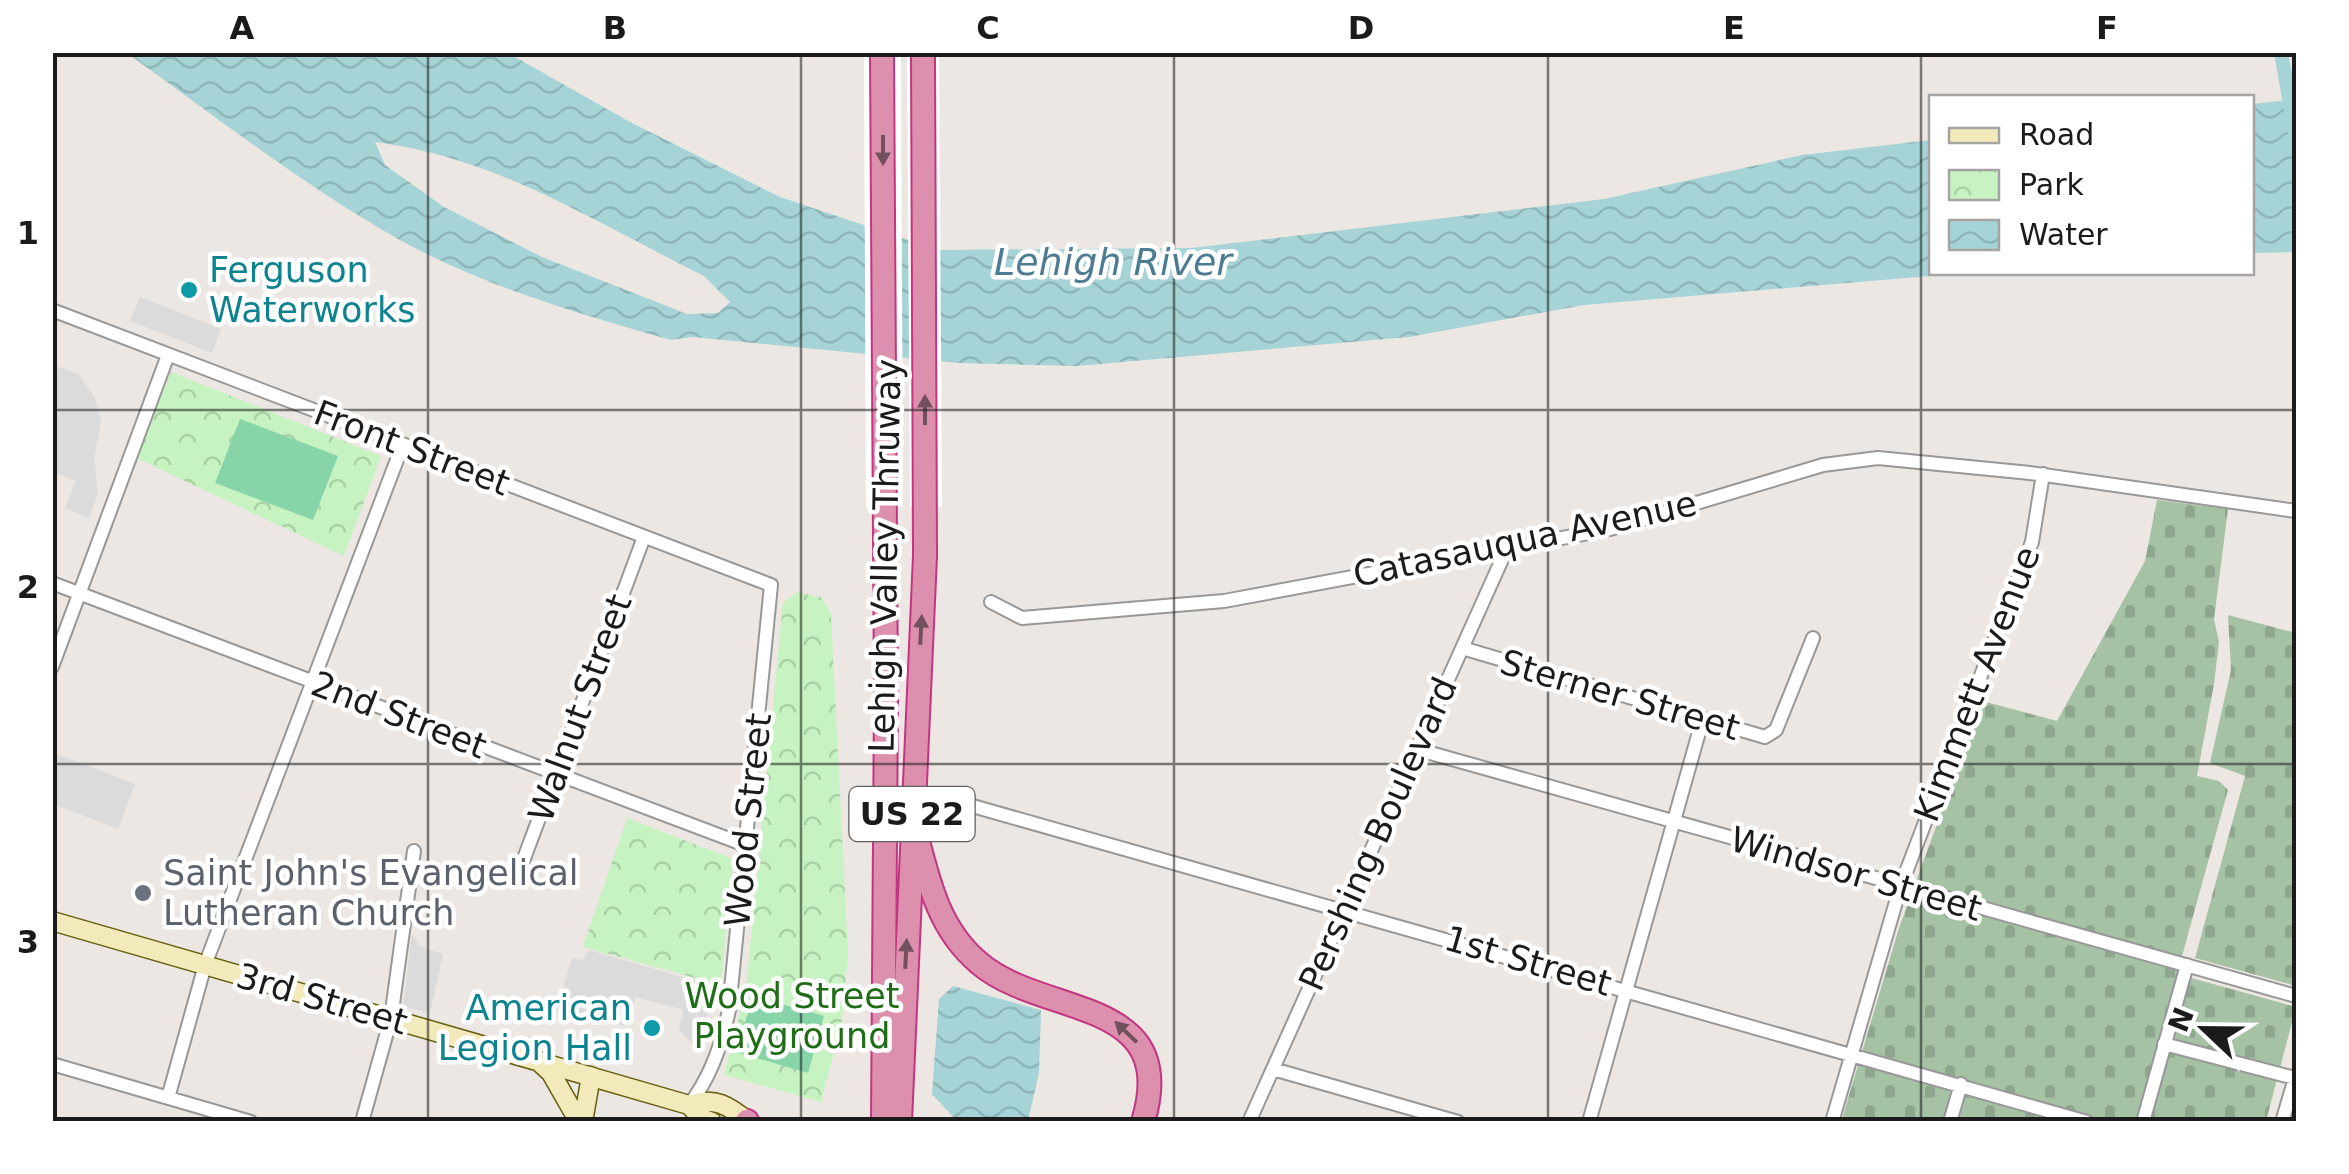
<svg xmlns="http://www.w3.org/2000/svg" width="2349" height="1174" viewBox="0 0 2349 1174" font-family="'DejaVu Sans',sans-serif">
  <style>
    .cemetery { fill: url(#cemetery-stones) }
    .park { fill: url(#park-crowns) }
    .pitch { fill: #87d4a8 }
    .parking { fill: #dbdbdb }
    .water { fill: url(#water-waves); fill-rule: evenodd }
    .pier { fill: #fff }
    .lines { fill: none; stroke-linecap: round; stroke-linejoin: round }
    .canal { stroke: #a6d4d6; stroke-width: 14 }
    .street-casing { stroke: #989898; stroke-width: 16 }
    .secondary-casing { stroke: #665f0f; stroke-width: 21 }
    .highway-casing { stroke: #c43581; stroke-width: 26 }
    .street { stroke: #fff; stroke-width: 12 }
    .secondary { stroke: #f2eaba; stroke-width: 18 }
    .highway { stroke: #dc90ad; stroke-width: 22 }
    .oneway { fill: #72505d }
    .grid { fill: none; stroke: #1b1b1b; stroke-width: 2.5; stroke-opacity: 0.55 }
    .culture-dot { fill: #0f9aa8; stroke: #fff; stroke-width: 4 }
    .worship-dot { fill: #6b7280; stroke: #fff; stroke-width: 4 }
    .labels { text-anchor: middle; dominant-baseline: central; stroke-width: 9; stroke-linejoin: round; paint-order: stroke }
    .shield { fill: #fff; stroke: #5f5f5f; stroke-width: 2.5 }
    .shield-label { font-size: 32px; font-weight: bold; fill: #1b1b1b }
    .culture-label { font-size: 35px; fill: #0d838f; stroke: #fff; text-anchor: start }
    .street-label { font-size: 35px; fill: #1b1b1b; stroke: #fff }
    .worship-label { font-size: 35px; fill: #5b616d; stroke: #fff; text-anchor: start }
    .park-label { font-size: 35px; fill: #1f6d16; stroke: #fff }
    .water-label { font-size: 38px; font-style: italic; fill: #4c7c93; stroke: #fff }
    .neatline { fill: none; stroke: #1b1b1b; stroke-width: 4 }
    .grid-label { font-size: 32px; text-anchor: middle; font-weight: bold; fill: #1b1b1b }
  </style>
  <defs>
    <pattern id="cemetery-stones" width="16" height="16" patternUnits="userSpaceOnUse" patternTransform="scale(2.5)"><rect width="16" height="16" fill="#a6c2a5"/><path d="M2 7V4a2 2 0 0 1 4 0v3zM10 15v-3a2 2 0 0 1 4 0v3z" fill="#8ea68d"/></pattern>
    <pattern id="park-crowns" width="20" height="18" patternUnits="userSpaceOnUse" patternTransform="scale(2.5)"><rect width="20" height="18" fill="#c7f3c2"/><path d="M2 6a3 3 0 1 1 6 0M12 15a3 3 0 1 1 6 0" fill="none" stroke="#aad0a6"/></pattern>
    <pattern id="water-waves" width="16" height="10" patternUnits="userSpaceOnUse" patternTransform="scale(2.5)"><rect width="16" height="10" fill="#a6d4d6"/><path d="M0 5q4-4 8 0t8 0" fill="none" stroke="#8eb5b7"/></pattern>
  </defs>
  <rect width="100%" height="100%" fill="#ece7e2"/>
  <path class="cemetery" d="M2157,500L2228,509L2214,619L2219,642L2214,684L2197,776L2219,781L2228,790L2177,974L2296,1007L2266,1121L1841,1122L1899,928L1982,701L2057,721L2145,561Z
    M2228,615L2296,633V986L2195,958L2245,776L2210,763L2231,670Z"/>
  <path class="park" d="M171,372L381,456L344,556L136,458Z
    M797,592L823,598L831,615L848,953L842,1021L821,1102L724,1075L746,990L783,602Z
    M627,818L733,859L721,985L583,947Z"/>
  <path class="pitch" d="M240,419L338,456L313,520L215,483Z
    M753,996L824,1016L808,1073L736,1052Z"/>
  <path class="parking" d="M140,297L221,329L212,353L130,321Z
    M53,365L78,374L95,398L101,422L94,458L98,494L89,518L65,508L76,481L53,472Z
    M52,752L135,784L118,829L53,804Z
    M412,934L419,946L443,954L430,1013L403,1006Z
    M589,950L706,984L707,1024L699,1051L679,1030L684,1010L636,997L625,1026L556,1012L572,958L583,960Z"/>
  <path class="water" d="M127,53H508L630,122L780,197L938,250L1192,248L1604,199L1802,155L1931,140L1932,272L1966,273L1584,305L1409,337L1076,366L958,363L693,337L671,340C578,314 483,286 398,239C303,185 216,117 127,53ZM375,142C499,158 594,222 704,276L730,302L718,313L687,314L542,257L444,207L385,165Z
    M2296,99V252L2252,253V104Z
    M953,986L1041,1010L1039,1073L1028,1121H957L932,1094L939,999Z"/>
  <path class="pier" d="M864,53H901L903,507L866,508Z
    M907,53H939L942,507H910Z"/>
  <g class="lines">
    <path class="canal" d="M2281,52L2296,139"/>
    <defs>
      <path id="street" d="M52,310L771,585L729,1010C722,1044 711,1077 689,1105
        M52,583L745,845
        M991,602L1022,618L1224,601L1610,529L1823,465L1878,458L2030,473L2296,511
        M1462,648L1765,737L1776,730L1813,638
        M52,667L168,355
        M1416,749L2296,996
        M969,805L2087,1122
        M516,880L644,537
        M2164,1044L2295,1078
        M52,1064L251,1122
        M1273,1069L1458,1122
        M168,1098L205,965L403,444
        M362,1122L391,1018L414,851
        M1249,1122L1508,546
        M1589,1122L1703,718
        M1832,1122L1900,888L2032,542L2043,474
        M1950,1122L1961,1084
        M2143,1122L2187,965
        M2282,1122L2296,1075"/>
      <path id="secondary" d="M52,921L689,1105L701,1118L712,1122
        M537,1060L551,1073L579,1122
        M689,1105C715,1096 729,1106 749,1122
        M583,1122L591,1076"/>
      <path id="highway" d="M882,52L886,699L883,1122
        M918,841C930,888 941,931 979,963C1043,1018 1181,995 1143,1122
        M747,1122V1121
        M900,1122L925,556L923,52"/>
    </defs>
    <use href="#street" class="street-casing"/>
    <use href="#secondary" class="secondary-casing"/>
    <use href="#highway" class="highway-casing"/>
    <use href="#street" class="street"/>
    <use href="#secondary" class="secondary"/>
    <use href="#highway" class="highway"/>
  </g>
  <defs><path id="oneway-solid" d="M-6-.8H1V-3.2L6.5 0L1 3.2V.8H-6Z" transform="scale(2.5)"/></defs>
  <g class="oneway">
    <use href="#oneway-solid" transform="translate(883 150) rotate(90)"/>
    <use href="#oneway-solid" transform="translate(925 410) rotate(-90)"/>
    <use href="#oneway-solid" transform="translate(921 630) rotate(-87)"/>
    <use href="#oneway-solid" transform="translate(906 954) rotate(-87)"/>
    <use href="#oneway-solid" transform="translate(1126 1032) rotate(-136)"/>
  </g>
  <path class="grid" d="M428,52V1122M801,52V1122M1174,52V1122M1548,52V1122M1921,52V1122M52,410H2296M52,764H2296"/>
  <g class="culture-dot">
    <circle cx="189" cy="290" r="10"/>
    <circle cx="652" cy="1028" r="10"/>
  </g>
  <circle class="worship-dot" cx="143" cy="893" r="10"/>
  <g class="labels">
    <rect class="shield" x="849.5" y="787" width="125" height="54" rx="8"/>
    <g class="shield-label">
      <text x="912" y="814">US 22</text>
    </g>
    <g class="culture-label">
      <text x="209" y="270">Ferguson<tspan x="209" dy="40">Waterworks</tspan></text>
      <text x="632" y="1008" text-anchor="end">American<tspan x="632" dy="40">Legion Hall</tspan></text>
    </g>
    <g class="street-label">
      <text transform="translate(412 448) rotate(21)">Front Street</text>
      <text transform="translate(1525 539) rotate(-12)">Catasauqua Avenue</text>
      <text transform="translate(885 556) rotate(-89)">Lehigh Valley Thruway</text>
      <text transform="translate(1977 684) rotate(-69)">Kimmett Avenue</text>
      <text transform="translate(1620 695) rotate(16)">Sterner Street</text>
      <text transform="translate(580 708) rotate(-70)">Walnut Street</text>
      <text transform="translate(399 715) rotate(21)">2nd Street</text>
      <text transform="translate(748 820) rotate(-84)">Wood Street</text>
      <text transform="translate(1378 834) rotate(-66)">Pershing Boulevard</text>
      <text transform="translate(1856 874) rotate(16)">Windsor Street</text>
      <text transform="translate(1528 961) rotate(16)">1st Street</text>
      <text transform="translate(322 999) rotate(16)">3rd Street</text>
    </g>
    <g class="worship-label">
      <text x="163" y="873">Saint John's Evangelical<tspan x="163" dy="40">Lutheran Church</tspan></text>
    </g>
    <g class="park-label">
      <text x="792" y="996">Wood Street<tspan x="792" dy="40">Playground</tspan></text>
    </g>
    <g class="water-label">
      <text x="1113" y="262">Lehigh River</text>
    </g>
  </g>
  <rect width="2349" height="1174" fill="none" stroke="#ffffff" stroke-width="110"/>
  <rect x="1929" y="95" width="325" height="180" fill="#ffffff" stroke="#a4a4a4" stroke-width="2.5"/>
  <rect x="1949" y="128" width="50" height="15" fill="#f2eaba" stroke="#a4a4a4" stroke-width="2.5"/>
  <text x="2019" y="145" font-size="30" fill="#1b1b1b">Road</text>
  <rect x="1949" y="170" width="50" height="30" fill="url(#park-crowns)" stroke="#a4a4a4" stroke-width="2.5"/>
  <text x="2019" y="195" font-size="30" fill="#1b1b1b">Park</text>
  <rect x="1949" y="220" width="50" height="30" fill="url(#water-waves)" stroke="#a4a4a4" stroke-width="2.5"/>
  <text x="2019" y="245" font-size="30" fill="#1b1b1b">Water</text>
  <g transform="translate(2204 1029) rotate(292)" stroke="#ffffff" stroke-width="8" paint-order="stroke">
  <path d="M0-8L18 38L0 25L-18 38Z" fill="#1b1b1b"/>
  <text y="-15" font-size="28" font-weight="bold" text-anchor="middle" fill="#1b1b1b">N</text>
  </g>
  <rect x="55" y="55" width="2239" height="1064" class="neatline"/>
  <g class="grid-label">
    <text x="242" y="39">A</text>
    <text x="615" y="39">B</text>
    <text x="988" y="39">C</text>
    <text x="1361" y="39">D</text>
    <text x="1734" y="39">E</text>
    <text x="2107" y="39">F</text>
    <text x="28" y="244">1</text>
    <text x="28" y="598">2</text>
    <text x="28" y="953">3</text>
  </g>
</svg>
